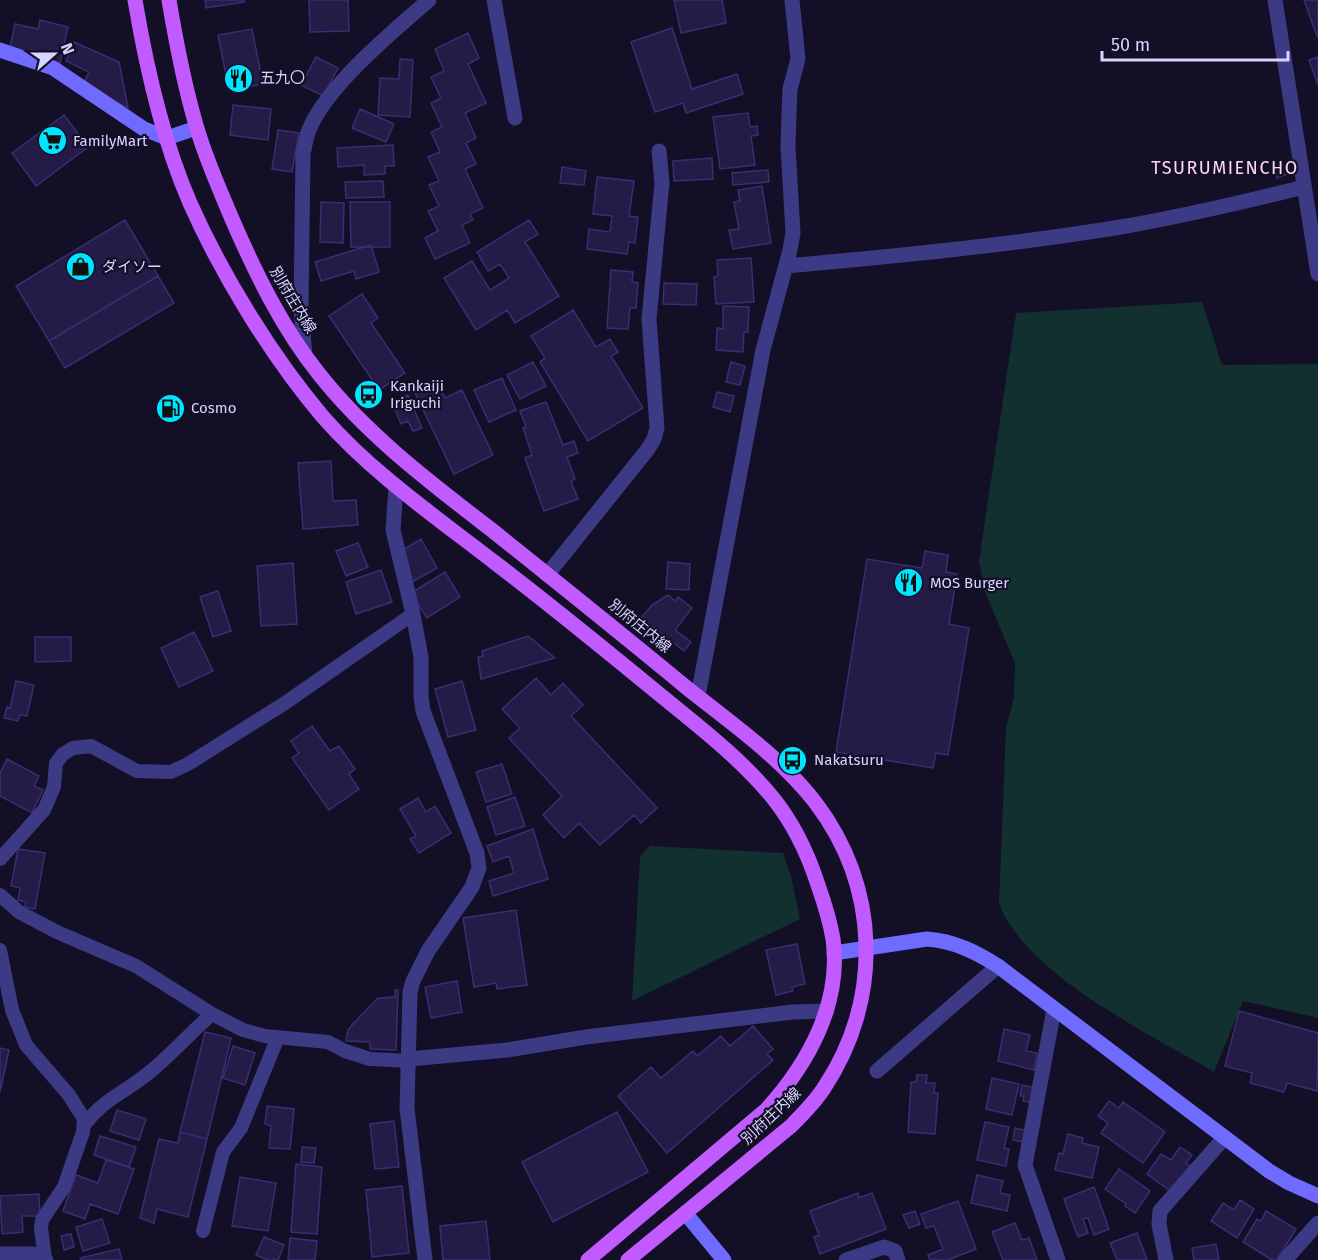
<svg xmlns="http://www.w3.org/2000/svg" width="1318" height="1260" viewBox="0 0 1318 1260" font-family="'Fira Sans','Noto Sans JP',sans-serif">
  <style>
    .green { fill: #12302f }
    .building { fill: #241b47; stroke: #3b2d73; stroke-width: 1.5 }
    .lines { fill: none; stroke-linecap: round; stroke-linejoin: round }
    .lane { stroke: #3d3a85; stroke-width: 14 }
    .street { stroke: #3d3a85; stroke-width: 15 }
    .secondary { stroke: #6f6bff; stroke-width: 15 }
    .primary { stroke: #c25bff; stroke-width: 15 }
    .labels { text-anchor: middle; dominant-baseline: central; stroke-width: 4.5; stroke-linejoin: round; paint-order: stroke }
    .poi-label { font-size: 15px; fill: #d9d4ff; stroke: #130f26; text-anchor: start }
    .street-label { font-size: 15px; fill: #d9d4ff; stroke: #130f26 }
    .quarter-label { font-size: 18px; letter-spacing: 1.5px; fill: #ffd6f0; stroke: #130f26 }
  </style>
  <rect width="100%" height="100%" fill="#130f26"/>
  <path class="green" d="M1202,302L1222,365L1318,364V1018L1243,1001L1214,1072C1150,1034 1026,975 999,904L1006,728L1014,697L1015,663L985,592L979,561L1016,313Z
    M650,846L783,853L791,876L800,919L632,1001L640,856Z"/>
  <path class="building" d="M205,0H244V2L206,8Z
    M309,0H348L349,31L310,32Z
    M674,0H722L726,23L681,33Z
    M1304,0H1318V38L1314,28Z
    M40,20L68,27L60,63L9,52L15,24L38,29Z
    M672,28L692,89L737,74L743,94L686,113L683,103L655,112L631,42Z
    M252,29L263,84L229,90L218,35Z
    M468,33L479,58L468,64L486,103L465,113L476,138L466,143L476,164L465,169L483,208L470,214L473,220L462,225L470,243L435,259L425,238L438,231L428,211L439,206L429,185L439,181L428,157L440,152L431,132L442,127L431,103L441,98L431,77L444,71L435,49Z
    M74,42L119,62L128,108L82,87L89,72L66,61Z
    M316,57L338,68L323,96L301,85Z
    M1318,57V85L1309,60Z
    M400,59L413,60L410,117L378,115L380,78L399,79Z
    M233,105L271,109L268,140L230,135Z
    M360,109L394,124L386,142L352,128Z
    M748,113L750,127L757,126L758,135L751,136L755,165L720,169L713,117Z
    M64,115L88,147L36,186L12,153Z
    M278,130L299,133L292,172L272,169Z
    M393,145L394,166H385V174L364,175V165L338,167L337,148Z
    M712,158L713,179L674,181L673,161Z
    M1287,164L1290,173L1277,178L1274,169Z
    M562,167L586,171L584,185L560,183Z
    M768,170L769,182L733,185L732,173Z
    M597,177L634,181L629,216L638,217L635,243L629,242L627,254L587,249L589,229L610,232L612,216L593,214Z
    M383,181L384,197L346,198L345,182Z
    M762,186L771,243L733,249L729,230L739,229L734,202L740,201L738,190Z
    M321,202L344,203L343,243L320,242Z
    M350,202H390V247H351Z
    M125,220L158,276L49,341L16,286Z
    M529,220L538,234L525,242L559,296L515,323L507,310L476,330L444,278L472,261L490,290L509,278L500,264L488,271L477,252Z
    M371,245L379,272L356,279L354,271L321,281L315,262Z
    M751,258L754,302L716,304L714,277L718,276L717,260Z
    M611,270L633,272L632,282L638,283L636,308H630L628,329L607,328Z
    M158,276L174,303L65,368L49,341Z
    M664,283L697,284L696,305L663,304Z
    M362,294L378,318L371,323L405,373L379,390L329,316Z
    M723,306L749,307L748,332H744L743,352L716,350L717,328L723,329Z
    M573,310L596,347L610,339L618,352L611,356L643,408L588,441L540,362L545,358L531,336Z
    M533,362L546,386L520,399L507,375Z
    M731,362L745,366L740,385L726,382Z
    M502,378L516,410L489,422L474,390Z
    M438,383L445,398L462,390L493,455L454,474L415,393Z
    M717,392L734,396L730,412L713,407Z
    M408,395L422,428L413,431L408,421L401,424L392,402Z
    M546,402L563,445L574,441L578,453L567,457L575,479L571,481L578,499L544,511L525,458L532,455L523,428L526,427L520,411Z
    M331,461L333,501L356,500L358,525L303,529L298,463Z
    M421,539L437,568L412,582L404,549Z
    M358,543L368,567L346,576L336,551Z
    M925,551L948,555L946,572L957,574L949,624L969,628L948,755L936,753L933,768L836,752L867,559L922,568Z
    M668,562L690,564L689,590L666,589Z
    M293,563L297,624L261,626L257,566Z
    M381,570L392,602L356,614L346,582Z
    M445,572L460,597L427,618L411,593Z
    M218,591L231,631L213,637L200,597Z
    M668,595L675,601L678,597L692,608L675,630L691,642L684,651L641,618L652,605Z
    M194,632L213,671L179,687L161,648Z
    M528,636L555,658L481,679L478,657L483,656L482,651Z
    M35,637H71V661L35,662Z
    M536,678L551,695L563,683L583,705L571,716L657,808L641,823L634,815L600,845L579,823L564,838L543,815L562,796L509,738L520,728L502,709Z
    M16,681L34,685L27,716L20,715L18,721L4,718L7,707L10,708Z
    M462,681L476,730L448,737L435,689Z
    M312,726L330,751L339,746L355,769L349,774L359,789L329,810L292,758L299,753L291,741Z
    M7,759L39,776L34,786L43,790L32,813L0,796V773Z
    M502,764L512,794L486,802L476,772Z
    M515,797L525,826L496,835L487,807Z
    M418,798L426,812L435,806L451,833L419,853L410,839L416,836L400,809Z
    M533,829L548,879L493,896L489,881L514,873L509,856L493,862L487,846Z
    M18,849L45,853L35,909L25,907L26,902L18,900L20,888L11,886Z
    M516,910L527,985L497,989L496,983L474,987L463,918Z
    M797,944L805,984L792,987L793,991L776,995L766,950Z
    M457,981L462,1012L431,1018L425,987Z
    M395,990H398L396,1050L370,1049V1042L346,1041L348,1030L352,1025L378,998L395,997Z
    M1239,1011L1318,1033L1317,1091L1287,1083L1284,1092L1250,1083L1252,1073L1225,1066Z
    M753,1026L773,1049L767,1054L773,1060L667,1153L618,1096L651,1067L661,1078L693,1051L697,1056L721,1036L730,1046Z
    M1004,1029L1030,1035L1026,1051L1037,1053L1034,1070L998,1061Z
    M205,1032L231,1038L207,1139L180,1132Z
    M233,1046L255,1053L245,1085L223,1078Z
    M0,1048L9,1050L0,1092Z
    M917,1075H927L926,1083H935L934,1093H938L935,1134L908,1132L911,1082H916Z
    M992,1078L1019,1084L1012,1115L986,1109Z
    M1022,1085L1036,1088L1033,1103L1023,1101L1024,1096H1020Z
    M1109,1101L1119,1108L1123,1102L1165,1132L1143,1163L1101,1133L1108,1123L1098,1116Z
    M267,1106L294,1109L290,1149L269,1148L271,1126L265,1124Z
    M117,1110L146,1119L139,1140L110,1131Z
    M617,1112L648,1172L553,1222L522,1162Z
    M394,1121L399,1167L375,1169L370,1124Z
    M985,1122L1009,1127L1004,1148L1009,1149L1006,1166L977,1160Z
    M1015,1128L1027,1131L1024,1142L1013,1140Z
    M180,1132L207,1139L188,1217L157,1209L154,1223L140,1218L159,1139L178,1143Z
    M1068,1134L1083,1138L1082,1143L1099,1147L1092,1178L1055,1170L1059,1153L1063,1154Z
    M100,1136L136,1147L129,1167L94,1155Z
    M302,1147L316,1148L314,1163L301,1162Z
    M1180,1147L1192,1155L1186,1163L1191,1167L1173,1193L1147,1174L1161,1154L1171,1160Z
    M106,1160L134,1169L118,1214L90,1204L85,1219L63,1211L76,1175L98,1183Z
    M296,1164L322,1167L317,1234L291,1232Z
    M1119,1169L1150,1191L1135,1213L1125,1206L1126,1204L1105,1189Z
    M977,1175L1003,1181L1000,1193L1010,1195L1007,1211L971,1203Z
    M240,1177L276,1183L268,1231L232,1226Z
    M402,1186L409,1253L372,1257L366,1190Z
    M1094,1187L1109,1229L1094,1235L1088,1218L1083,1219L1088,1233L1078,1237L1064,1199Z
    M858,1193L859,1198L872,1193L886,1229L820,1254L814,1237L819,1235L810,1211Z
    M39,1194L40,1216H22L23,1232L2,1234L0,1196Z
    M1240,1200L1254,1209L1237,1238L1211,1221L1223,1203L1234,1210Z
    M958,1201L976,1249L948,1260H930L928,1255L943,1249L934,1226L926,1228L921,1214Z
    M915,1211L920,1224L909,1228L903,1215Z
    M1266,1211L1296,1229L1277,1260H1272L1243,1242L1257,1219L1261,1221Z
    M102,1219L110,1243L83,1251L76,1227Z
    M486,1221L490,1260H443L440,1226Z
    M1015,1223L1022,1240L1029,1238L1037,1260H1003L992,1232Z
    M1137,1233L1147,1260H1117L1110,1243Z
    M71,1234L74,1247L64,1250L61,1236Z
    M264,1237L284,1245L278,1260H268L256,1255Z
    M290,1238L317,1241L315,1260H288Z
    M1216,1244L1219,1260H1194L1192,1248Z
    M119,1249L122,1260H81L80,1258Z"/>
  <g class="lines">
    <path class="lane" d="M0,859L44,810L54,787L56,763L63,754L73,748L91,746L137,771L171,772L188,764L285,703L413,614
      M0,895L19,912L57,932L136,966L212,1014L243,1030L265,1036L328,1042L345,1051L370,1059L409,1061
      M0,950L12,1010L26,1045L69,1095L84,1119L83,1132L64,1187L42,1220L41,1228L45,1259
      M84,1125C104,1099 122,1094 146,1075C169,1057 189,1034 212,1014
      M203,1231L223,1152L241,1128L278,1037"/>
    <path class="street" d="M494,0L515,118
      M1275,0L1318,274
      M786,266C898,256 1010,245 1121,227C1183,216 1244,202 1304,187
      M305,355L301,309L303,153C305,146 306,137 309,130C326,87 393,31 429,0
      M396,486L393,530L413,614L421,657V697L423,711L477,853L479,868L472,887L428,951L413,981L410,992L407,1108L425,1260
      M547,575L648,449L654,439L657,428L649,319L662,183L659,151
      M698,696L763,350L790,250L793,233L788,146L789,114L790,89L798,59L792,0
      M1054,1009L1025,1165L1058,1260
      M409,1059L507,1050L586,1037L793,1012L827,1011
      M877,1071L998,966
      M0,1254H34L46,1260
      M846,1260L884,1247L895,1251L898,1260
      M1166,1260L1159,1224L1160,1211L1224,1138
      M1285,1260L1318,1223"/>
    <path class="secondary" d="M0,50L53,68L144,129L167,138L196,128
      M834,953L927,939C954,941 976,952 998,966L1269,1171L1289,1183L1318,1196
      M686,1214L724,1260"/>
    <path class="primary" d="M135,0C146,66 163,141 190,203C222,275 272,357 323,417C372,473 436,517 494,562C552,606 608,652 664,698C702,729 742,760 773,798C793,823 808,854 818,885C824,902 830,921 833,939C842,1003 808,1064 766,1110L588,1260
      M169,0C176,42 184,84 196,125C205,157 219,188 232,219C255,272 282,328 319,374C368,436 431,483 493,531C558,583 623,635 687,688C731,723 780,757 815,802C880,887 883,999 824,1088C815,1102 803,1114 791,1126L628,1260"/>
  </g>
  <defs>
    <symbol id="restaurant-disc" viewBox="-11 -11 22 22"><circle r="9.5" fill="#00e5ff" stroke="#130f26"/><path d="M-5-6h1v4h1v-4h1v4h1v-4h1v5L-1.5 .5V6h-2V.5L-5-1ZM5-6V6H3V1.5H1.5Q1.5-4 5-6Z" fill="#111"/></symbol>
    <symbol id="supermarket-disc" viewBox="-11 -11 22 22"><circle r="9.5" fill="#00e5ff" stroke="#130f26"/><path d="M-6-5.5h2.5l.6 2H6L4.5 2H-2.5L-4.4-4H-6ZM-1.5 3.2a1.3 1.3 0 1 0 .1 0ZM3 3.2a1.3 1.3 0 1 0 .1 0Z" fill="#111"/></symbol>
    <symbol id="shop-disc" viewBox="-11 -11 22 22"><circle r="9.5" fill="#00e5ff" stroke="#130f26"/><path d="M-5-2.5h2.3a2.7 3.5 0 0 1 5.4 0H5L5.5 6h-11ZM-1.5-2.5h3a1.5 2.3 0 0 0-3 0Z" fill="#111"/></symbol>
    <symbol id="bus-disc" viewBox="-11 -11 22 22"><circle r="9.5" fill="#00e5ff" stroke="#130f26"/><path d="M-5-6H5V4H4V6H2V4H-2V6H-4V4H-5ZM-3.5-4V0h7V-4ZM-3.5 1.2v1.5H-2V1.2ZM2 1.2v1.5H3.5V1.2Z" fill="#111"/></symbol>
    <symbol id="fuel-disc" viewBox="-11 -11 22 22"><circle r="9.5" fill="#00e5ff" stroke="#130f26"/><path d="M-5.5-6h7V0h2V4h1.3V-2.5L3-4.5l.8-.8L6-3V5H2.5V1h-1V6h-7ZM-4.2-4.7v3.2H.2V-4.7Z" fill="#111"/></symbol>
  </defs>
  <g fill-rule="evenodd">
    <use href="#restaurant-disc" x="222" y="62" width="33" height="33"/>
    <use href="#supermarket-disc" x="36" y="124" width="33" height="33"/>
    <use href="#shop-disc" x="64" y="250" width="33" height="33"/>
    <use href="#bus-disc" x="352" y="378" width="33" height="33"/>
    <use href="#fuel-disc" x="154" y="392" width="33" height="33"/>
    <use href="#restaurant-disc" x="892" y="566" width="33" height="33"/>
    <use href="#bus-disc" x="776" y="744" width="33" height="33"/>
  </g>
  <g class="labels">
    <g class="poi-label">
      <text x="260" y="78">五九〇</text>
      <text x="73" y="141">FamilyMart</text>
      <text x="102" y="267">ダイソー</text>
      <text x="390" y="386">Kankaiji<tspan x="390" dy="17">Iriguchi</tspan></text>
      <text x="191" y="408">Cosmo</text>
      <text x="930" y="583">MOS Burger</text>
      <text x="814" y="760">Nakatsuru</text>
    </g>
    <g class="street-label">
      <text transform="translate(293 300) rotate(59)">別府庄内線</text>
      <text transform="translate(640 626) rotate(39)">別府庄内線</text>
      <text transform="translate(771 1116) rotate(-43)">別府庄内線</text>
    </g>
    <g class="quarter-label">
      <text x="1225" y="168">TSURUMIENCHO</text>
    </g>
  </g>
  <g transform="translate(54 54) rotate(69)" stroke="#130f26" stroke-width="4.5" paint-order="stroke">
  <path d="M0-4.5L10 22L0 15L-10 22Z" fill="#d9d4ff"/>
  <text y="-9" font-size="16" font-weight="bold" text-anchor="middle" fill="#d9d4ff">N</text>
  </g>
  <path d="M1102 51v9h186v-9" fill="none" stroke="#d9d4ff" stroke-width="3"/>
  <text x="1111" y="51" font-size="18" fill="#d9d4ff" stroke="#130f26" stroke-width="4.5" paint-order="stroke">50 m</text>
</svg>
